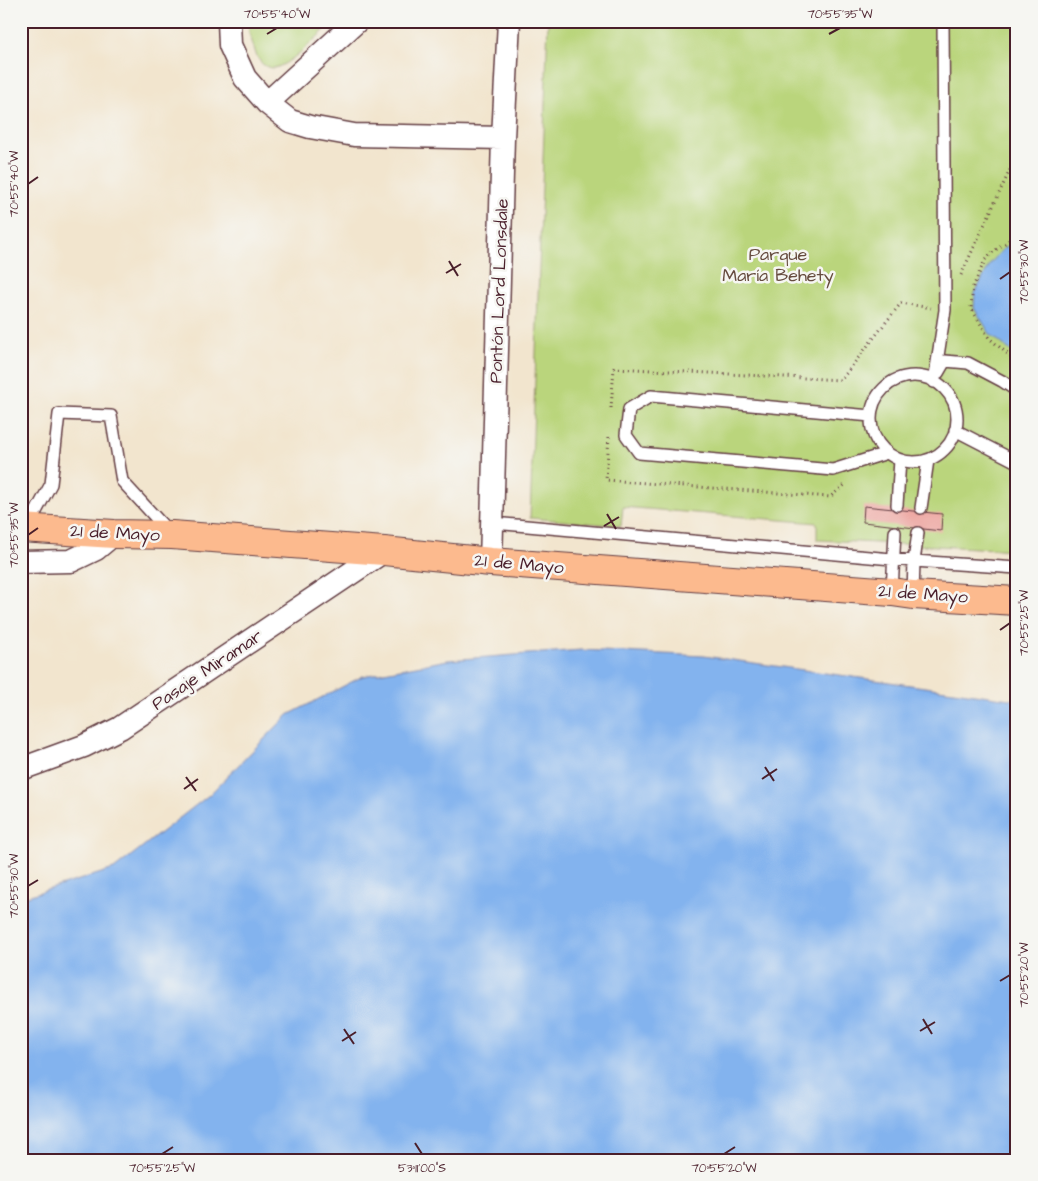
<svg xmlns="http://www.w3.org/2000/svg" width="1038" height="1181" viewBox="0 0 1038 1181" font-family="'Architects Daughter',sans-serif">
  <style>
    .green { fill: #bad57b; stroke: #827a53 }
    .water { fill: #83b3ee; stroke: #66698c }
    .building { fill: #ec9d98 }
    .lines { fill: none; stroke-linecap: round; stroke-linejoin: round }
    .lane-casing { stroke: #633d43; stroke-width: 14 }
    .street-casing { stroke: #633d43; stroke-width: 25 }
    .primary-casing { stroke: #633d43; stroke-width: 30 }
    .path { stroke: #633d43; stroke-width: 3; stroke-dasharray: 1 4; stroke-linecap: butt }
    .lane { stroke: #fff; stroke-width: 11 }
    .street { stroke: #fff; stroke-width: 22 }
    .primary { stroke: #fcba8e; stroke-width: 28 }
    .ticks { fill: none; stroke: #4a1f2b; stroke-width: 2 }
    .labels { text-anchor: middle; dominant-baseline: central; stroke-width: 5; stroke-linejoin: round; paint-order: stroke }
    .park-label { font-size: 18px; fill: #664c3f; stroke: #f6f6f2 }
    .street-label { font-size: 18px; fill: #4a1f2b; stroke: #f6f6f2 }
    .neatline { fill: none; stroke: #4a1f2b; stroke-width: 2 }
    .ticks-label { font-size: 12px; text-anchor: middle; fill: #4a1f2b }
  </style>
  <rect width="100%" height="100%" fill="#f6f6f2"/>
  <filter id="ink" filterUnits="userSpaceOnUse"><feTurbulence type="fractalNoise" baseFrequency=".02" numOctaves="2"/><feDisplacementMap in="SourceGraphic" scale="10" xChannelSelector="R" yChannelSelector="G"/><feConvolveMatrix kernelMatrix="1 2 1 2 8 2 1 2 1" color-interpolation-filters="sRGB"/></filter>
  <filter id="wash" filterUnits="userSpaceOnUse"><feTurbulence type="fractalNoise" baseFrequency=".0096" numOctaves="4" result="noise"/><feDisplacementMap in="SourceGraphic" scale="20" xChannelSelector="R" yChannelSelector="G"/><feGaussianBlur stdDeviation="1.12" result="paint"/><feColorMatrix in="noise" values="0 0 0 0 0 0 0 0 0 0 0 0 0 0 0 0 0 1.4 0 .05"/><feComposite in="paint" operator="in"/></filter>
  <g filter="url(#wash)">
    <rect width="100%" height="100%" fill="#f2e5ce"/>
    <path class="green" d="M248,21H334C322,32 288,68 273,68C263,68 257,59 255,51C252,41 248,32 248,21Z
      M548,21H1017V550L817,540V523L623,507L621,526L530,518Z"/>
    <path class="water" d="M1017,239V356L990,334L974,308L975,293L990,264L1002,250Z
      M581,650L704,656L1017,700V1160H21V898L114,869L209,795L288,715L363,676L448,660Z"/>
    <g id="blocks">
      <path class="building" d="M864,506L942,514L941,531L863,522Z"/>
    </g>
  </g>
  <g filter="url(#ink)">
    <use href="#blocks" fill-opacity="0" stroke="#633d43" stroke-width="1"/>
    <g class="lines">
      <defs>
        <path id="lane" d="M938,373L945,361L968,363L1002,381L1017,391
          M871 419a43 43 0 1 1 86 0a43 43 0 1 1-86 0Z
          M934,382L945,310L943,21
          M871,416L651,396L629,409L626,435L639,453L833,470L887,453
          M955,430L1017,462
          M897,505L900,460
          M921,508L928,460
          M493,523L914,561L1017,568
          M27,528L51,484L59,414L111,416L122,481L169,532
          M892,592L895,532
          M913,595L914,561L918,533"/>
        <path id="street" d="M229,21L230,45L245,78L267,103L290,121L310,127L354,135L503,138
          M267,103L357,21
          M21,562L71,561L96,549L114,534
          M491,562L503,138L509,21
          M21,769L84,746L120,728L384,551"/>
        <path id="primary" d="M21,528L114,534L172,535L384,551L491,562L892,592L913,595L1017,601"/>
      </defs>
      <use href="#lane" class="lane-casing"/>
      <use href="#street" class="street-casing"/>
      <use href="#primary" class="primary-casing"/>
      <path class="path" d="M1017,234L993,252L985,260L973,287L971,308L989,338L1017,362
        M961,275L1017,155
        M611,408L614,368L841,380L901,303L931,308
        M609,437L606,480L830,497L846,484"/>
      <use href="#lane" class="lane"/>
      <use href="#street" class="street"/>
      <use href="#primary" class="primary"/>
    </g>
  </g>
  <path class="ticks" d="M267,34L277,28M829,34L840,28M28,184L38,177M449,261L458,276M446,273L461,264M1000,279L1010,272M607,514L616,529M604,526L619,517M28,535L38,528M1000,630L1010,623M765,767L774,781M186,777L196,791M762,779L777,769M184,789L198,779M28,886L38,880M1000,981L1010,975M923,1019L932,1034M344,1029L354,1044M920,1031L935,1022M342,1041L356,1032M415,1143L422,1154M162,1154L173,1147M724,1154L735,1147"/>
  <g class="labels">
    <g class="park-label">
      <text x="778" y="254">Parque<tspan x="778" dy="21">María Behety</tspan></text>
    </g>
    <g class="street-label">
      <text transform="translate(499 291) rotate(-88)">Pontón Lord Lonsdale</text>
      <text transform="translate(115 533) rotate(3)">21 de Mayo</text>
      <text transform="translate(519 564) rotate(5)">21 de Mayo</text>
      <text transform="translate(923 594) rotate(4)">21 de Mayo</text>
      <text transform="translate(207 670) rotate(-34)">Pasaje Miramar</text>
    </g>
  </g>
  <rect width="1038" height="1181" fill="none" stroke="#f6f6f2" stroke-width="55"/>
  <rect x="28" y="28" width="982" height="1126" class="neatline"/>
  <g class="ticks-label">
    <text x="277" y="18">70°55'40"W</text>
    <text x="840" y="18">70°55'35"W</text>
    <text transform="translate(14 184) rotate(-90)" y="4">70°55'40"W</text>
    <text transform="translate(1024 272) rotate(-90)" y="4">70°55'30"W</text>
    <text transform="translate(14 535) rotate(-90)" y="4">70°55'35"W</text>
    <text transform="translate(1024 623) rotate(-90)" y="4">70°55'25"W</text>
    <text transform="translate(14 886) rotate(-90)" y="4">70°55'30"W</text>
    <text transform="translate(1024 975) rotate(-90)" y="4">70°55'20"W</text>
    <text x="162" y="1172">70°55'25"W</text>
    <text x="422" y="1172">53°11'00"S</text>
    <text x="724" y="1172">70°55'20"W</text>
  </g>
</svg>
